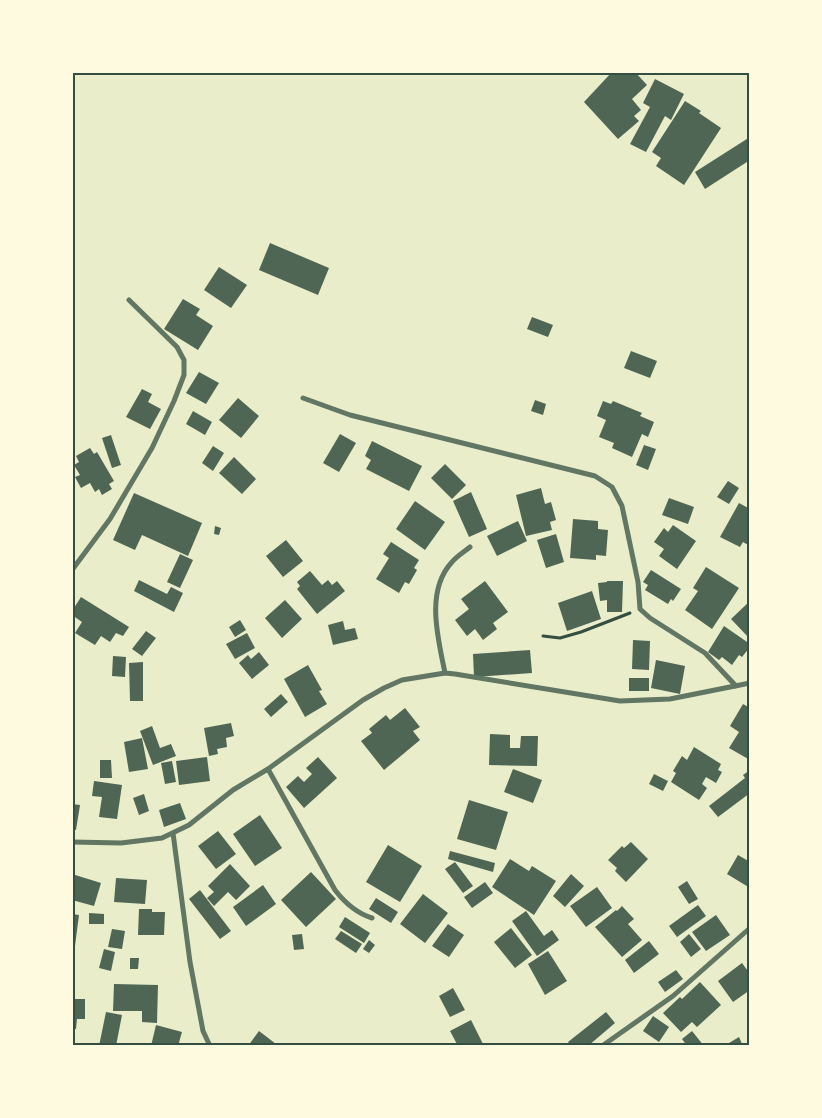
<svg xmlns="http://www.w3.org/2000/svg" width="822" height="1118" viewBox="0 0 822 1118" font-family="Karla,sans-serif">
  <style>
    .building { fill: #4f6655 }
    .lines { fill: none; stroke-linecap: round; stroke-linejoin: round }
    .path { stroke: #344e41; stroke-width: 3 }
    .minor { stroke: #617663; stroke-width: 5 }
    .neatline { fill: none; stroke: #344e41; stroke-width: 2 }
  </style>
  <rect width="100%" height="100%" fill="#e9edc9"/>
  <path class="building" d="M612,72H635L647,85L632,99L641,110L634,116L639,121L618,139L584,102Z
    M655,79L684,94L671,120L665,116L646,152L630,144L650,107L643,103Z
    M685,101L701,111L699,113L721,128L684,185L656,166L661,158L652,152Z
    M750,137V160L705,189L695,172Z
    M270,243L329,268L318,295L259,270Z
    M219,267L247,285L231,308L204,290Z
    M183,299L200,309L196,315L213,326L198,350L164,329Z
    M532,317L553,325L548,337L527,329Z
    M631,351L657,361L650,378L624,368Z
    M199,372L219,383L206,404L186,393Z
    M142,389L152,394L148,402L161,409L150,429L126,417Z
    M238,398L259,416L241,438L219,420Z
    M535,400L546,404L543,415L531,411Z
    M603,401L611,404L613,401L642,413L640,416L654,422L648,437L642,434L632,457L612,448L614,443L599,437L606,420L597,416Z
    M193,411L212,422L205,435L186,424Z
    M340,434L356,443L339,472L323,463Z
    M111,435L121,465L112,468L102,438Z
    M372,441L422,466L409,491L366,469L371,460L365,456Z
    M644,445L656,449L648,470L636,465Z
    M213,446L224,453L213,471L202,463Z
    M90,448L94,454L97,452L114,481L109,484L112,489L102,495L99,489L95,492L90,483L81,488L75,477L80,475L74,465L79,462L76,456Z
    M234,457L256,479L242,494L219,473Z
    M445,464L466,485L452,499L431,478Z
    M728,481L739,488L729,504L717,497Z
    M541,488L545,504L551,502L556,520L550,522L552,530L526,536L516,495Z
    M471,492L487,529L469,537L453,501Z
    M134,493L202,523L188,556L142,535L135,550L113,540Z
    M669,498L694,507L688,524L662,515Z
    M415,501L445,522L425,550L396,529Z
    M739,503L750,509V546L743,542L740,547L720,537Z
    M573,519L598,521V529L608,530L606,556L596,555V560L570,558Z
    M518,521L527,541L497,556L487,536Z
    M673,525L696,541L677,569L659,556L664,549L654,542L664,528L668,532Z
    M215,526L221,528L219,535L214,534Z
    M556,534L564,562L546,568L537,540Z
    M286,540L303,561L283,577L266,556Z
    M391,542L419,560L414,568L417,570L409,584L405,582L399,593L376,579L389,558L383,554Z
    M180,554L193,560L180,588L167,582Z
    M706,567L739,588L712,629L685,610L698,591L693,588Z
    M651,570L681,589L673,601L671,599L668,604L645,590L648,585L643,582Z
    M310,571L322,585L328,580L332,585L337,581L345,591L317,614L297,589L300,586L297,582Z
    M139,580L167,594L171,587L183,593L174,612L134,591Z
    M485,581L508,612L493,623L497,629L483,640L475,629L467,636L455,620L469,609L461,599Z
    M607,581H623L622,612H607V600L600,601L598,583L607,582Z
    M592,591L601,619L567,631L558,603Z
    M81,597L129,627L123,636L116,633L110,642L101,636L95,645L75,633L82,622L72,615V611Z
    M285,600L302,619L282,638L265,618Z
    M750,601L748,626L750,639L731,619Z
    M240,620L246,630L235,637L229,627Z
    M343,621L345,630L355,628L358,639L333,645L328,625Z
    M724,626L750,644V647L742,657L739,655L732,665L722,657L719,660L708,652Z
    M146,631L156,638L142,656L132,649Z
    M247,633L255,648L235,659L226,644Z
    M633,640L650,641L649,670L632,669Z
    M530,650L532,673L474,677L473,654Z
    M259,652L269,665L252,679L239,663L248,655L251,659Z
    M113,656L126,657L125,677L112,676Z
    M656,660L685,666L680,694L651,688Z
    M143,662V701H130L129,663Z
    M308,665L322,690L319,691L327,704L305,717L284,679Z
    M629,678H649V691H629Z
    M281,694L288,702L271,717L264,709Z
    M743,704L750,708V760L729,748L739,732L730,726Z
    M405,708L420,727L413,731L420,740L384,770L361,741L372,733L369,729L386,715L390,720Z
    M231,723L234,736L226,738L227,747L217,749L218,754L209,756L204,728Z
    M152,726L160,748L171,744L176,756L153,765L140,731Z
    M490,734L510,735V748H520L521,736H538L537,766L489,765Z
    M142,738L148,769L129,772L124,742Z
    M694,747L721,764L718,770L722,772L716,783L706,777L702,784L707,788L699,800L671,782L676,773L673,771L682,756L687,760Z
    M207,757L210,781L179,785L176,761Z
    M318,757L337,778L304,808L286,787L298,776L304,782L312,774L306,768Z
    M100,760H111L112,778H100Z
    M172,761L176,782L165,784L161,763Z
    M513,769L542,780L533,803L504,792Z
    M750,770V793L718,817L709,806L745,778L743,775Z
    M654,774L668,781L663,791L649,784Z
    M94,781L122,785L117,819L99,817L102,797L92,796Z
    M144,794L149,811L139,815L133,798Z
    M469,800L508,812L496,850L457,839Z
    M180,803L186,819L164,827L159,810Z
    M72,804L80,805L76,830L72,829Z
    M260,815L282,848L255,866L233,834Z
    M218,831L236,854L216,869L198,846Z
    M631,842L648,859L626,882L615,871L617,868L608,860L622,846L624,848Z
    M388,845L422,866L400,902L366,882Z
    M450,851L495,863L493,872L448,859Z
    M738,855L750,862V888L727,874Z
    M510,859L529,871L532,866L556,881L534,915L492,887Z
    M455,862L473,886L463,893L445,869Z
    M230,864L250,886L236,900L228,892L214,906L207,898L214,892L208,886Z
    M311,872L336,899L306,927L281,900Z
    M72,874L101,883L94,906L72,900Z
    M571,874L584,886L565,907L553,896Z
    M116,878L147,880L145,904L114,902Z
    M687,881L698,899L689,904L678,887Z
    M485,882L493,893L472,908L464,897Z
    M263,885L276,904L246,926L233,907Z
    M597,887L612,908L586,927L570,906Z
    M200,890L231,931L220,939L189,899Z
    M423,894L448,913L425,943L400,924Z
    M376,898L398,912L391,923L369,909Z
    M698,905L706,916L677,937L669,926Z
    M622,906L634,919L628,924L642,940L622,957L595,927L616,910L617,911Z
    M139,909H152V912H165L164,935H138Z
    M526,911L544,936L552,930L559,940L537,956L512,921Z
    M89,913L104,914V924H89Z
    M72,914L79,915L75,946H72Z
    M716,915L730,935L706,951L692,932Z
    M345,917L370,933L364,943L339,927Z
    M448,924L464,935L449,957L432,946Z
    M511,928L532,955L515,968L494,942Z
    M112,929L125,931L122,949L108,947Z
    M341,931L362,944L356,953L335,939Z
    M302,934L304,949L294,950L292,935Z
    M689,934L701,949L691,957L680,942Z
    M369,940L375,945L369,953L363,949Z
    M649,941L659,954L634,973L625,960Z
    M104,949L115,952L111,971L99,968Z
    M548,951L567,981L545,995L528,964Z
    M130,958H139L138,969H130Z
    M742,963L750,974V990L733,1002L718,981Z
    M676,970L683,979L665,992L658,982Z
    M700,982L721,1005L697,1027L692,1022L681,1032L663,1013L680,997L682,999Z
    M114,984L158,985L157,1023L142,1022V1011H113Z
    M453,988L465,1010L450,1017L439,996Z
    M72,999H85V1019H77L76,1029H72Z
    M106,1012L122,1015L116,1046H99Z
    M606,1012L615,1023L588,1046H571L568,1042Z
    M653,1016L669,1027L659,1042L643,1031Z
    M471,1020L484,1046H458L450,1031Z
    M156,1025L182,1032L178,1046H151Z
    M259,1031L276,1044V1046H248Z
    M692,1031L704,1046H687L682,1039Z
    M739,1037L743,1046H724Z"/>
  <g class="lines">
    <path class="path" d="M543,636L560,638L581,632L630,613"/>
    <path class="minor" d="M303,398L350,415L595,476L612,487L622,506L638,582L640,609L650,618L705,653L736,686
      M72,570L110,519L152,448L174,401L184,375V360L177,347L129,300
      M445,673C438,638 425,591 452,562C457,556 464,552 470,547
      M268,769L335,890C345,903 356,913 372,918
      M173,833L190,962L203,1031L210,1046
      M72,842L121,843L162,838L189,825L233,790L268,769L363,700L384,688L402,680L445,673L455,674L620,701L670,699L750,683
      M602,1046L673,996L750,928"/>
  </g>
  <rect width="822" height="1118" fill="none" stroke="#fefae0" stroke-width="148"/>
  <rect x="74" y="74" width="674" height="970" class="neatline"/>
</svg>
